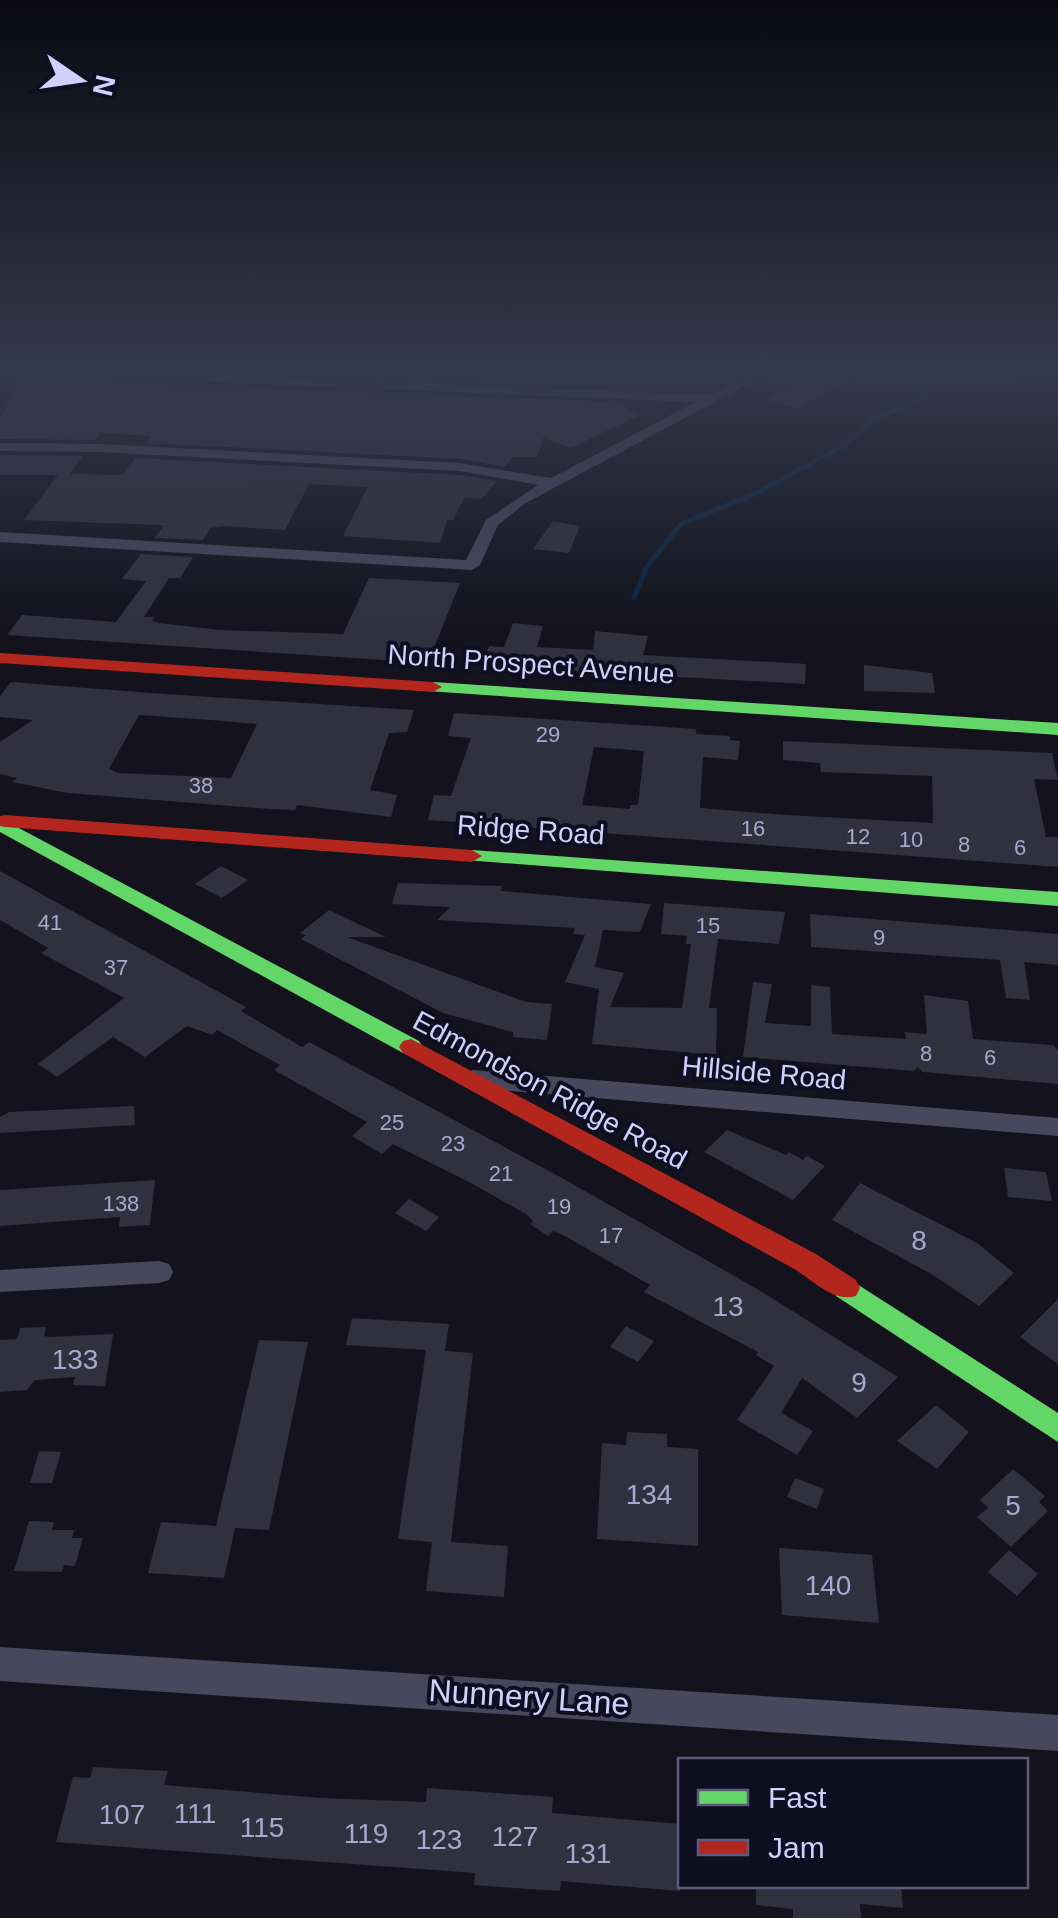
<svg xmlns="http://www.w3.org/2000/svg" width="1058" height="1918" viewBox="0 0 1058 1918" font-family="Helvetica,sans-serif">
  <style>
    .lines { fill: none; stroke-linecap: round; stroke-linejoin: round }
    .stream { stroke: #0e2540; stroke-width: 5 }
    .building { fill: #31303f; fill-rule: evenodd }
    .street { fill: #47485d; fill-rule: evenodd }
    .fast { fill: #63d668; fill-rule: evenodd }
    .jam { fill: #b3261e; fill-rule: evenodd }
    .labels { text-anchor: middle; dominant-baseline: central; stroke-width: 8; stroke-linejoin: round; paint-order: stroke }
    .number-label { font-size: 22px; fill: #a8a7ce }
    .street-label { font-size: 28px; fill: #d0cffe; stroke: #0f0e21 }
    .near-number-label { font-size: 28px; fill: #a8a7ce }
    .near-street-label { font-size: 32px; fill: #d0cffe; stroke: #0f0e21 }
  </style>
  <rect width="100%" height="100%" fill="#13121d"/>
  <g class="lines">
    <path class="stream" d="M634,598L646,568L681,524L757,493L844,445L873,419L914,403L930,390L936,366"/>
  </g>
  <path class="building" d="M252,366L547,368L580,386L252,372Z
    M821,370L851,378L796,408L767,399Z
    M62,382L614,402L640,415L571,448L543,438L537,457H512L506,467L460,459L146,443L151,436L100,433L95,440L0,439V419L18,383Z
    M0,455L83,456L70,474L122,475L135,458L460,475L497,481L481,499L465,497L453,520H447L440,543L343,536L368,487L309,484L285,530L223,526L210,528L203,540L154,538L164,526L160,525L24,520L58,475H0Z
    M553,521L580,526L569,553L533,549Z
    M141,554L193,557L180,578H169L144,617H154L152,621L159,623L220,630L343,634L369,578L460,583L428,663L7,635L22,615L116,622L146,581L122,579Z
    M513,623L543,626L537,647L593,650L595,631L648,636L643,655L806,664L805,684L483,666L489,646L504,647Z
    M864,665L932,673L935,693L864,691Z
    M11,682L164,694L414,710L407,732L389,733L370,790L397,795L391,817L297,805L295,810L270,809L68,793L12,782L17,778L0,774V742L33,720L0,717V696ZM139,715L211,720L257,724L231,778L118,773L109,769Z
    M454,713L696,729V734L730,736V740L740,741L738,760L703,757L700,808L787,815L933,823L932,776L821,772L820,763L783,760V741L1052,753L1058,780L1034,779L1046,837H1058V867L428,820L434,795L451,796L471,738L448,736ZM594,747L644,751L638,805H630V809L582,805Z
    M221,866L248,880L222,898L195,884Z
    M0,871L246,1007L241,1011L302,1047L309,1042L562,1178L759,1290L898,1377L857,1418L802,1378L781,1413L813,1431L797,1455L737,1420L774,1366L756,1355L758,1352L644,1292L650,1285L565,1236L553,1231L548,1236L530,1224L533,1221L526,1214L471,1183L393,1144L382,1154L352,1136L367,1122L274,1070L280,1065L217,1030L212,1035L187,1026L145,1057L113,1037L57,1077L38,1064L124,998L41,953L48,948L0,920Z
    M398,883L502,886L501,891L651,904L640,932L603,930L595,967L624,973L610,1007L682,1008L691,944H686L687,936L661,934L664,903L785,912L779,944L718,939L709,1008H717L716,1055L592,1044L599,989L565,982L585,935L573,934L575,928L437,920L450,907L392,904Z
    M329,910L386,937H347L526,1002L552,1004L547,1040L513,1037V1032L443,1013L301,939L306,935L300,933Z
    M810,914L1058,934V965L1024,962L1030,1000L1006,998L1000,960L811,947Z
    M753,982L772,984L765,1023L811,1026V985L830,987L832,1034L906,1039L905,1032L927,1034L924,995L968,1001L973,1039L1053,1045L1058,1050V1084L923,1072L918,1067L914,1071L743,1057Z
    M134,1106L135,1125L0,1133V1117L9,1112Z
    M727,1130L786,1155L789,1152L803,1160L807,1156L825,1166L793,1200L704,1152Z
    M1004,1168L1046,1172L1052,1201L1008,1197Z
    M155,1180L150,1225L119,1227L120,1217L0,1226V1190Z
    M860,1183L977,1243L1014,1273L979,1306L933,1275L832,1220Z
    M409,1199L439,1217L426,1231L395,1213Z
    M1058,1299V1364L1020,1337Z
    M352,1318L449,1324L445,1351L473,1353L451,1542L508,1546L504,1597L426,1591L432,1542L398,1539L426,1350L346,1345Z
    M626,1326L654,1341L638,1362L610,1347Z
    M46,1327L44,1336L50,1337L113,1334L105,1386L73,1385L75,1377L35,1380L27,1390L0,1392V1340L17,1339L20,1328Z
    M259,1340L308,1342L269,1530L235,1528L224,1578L148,1573L161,1522L216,1526Z
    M936,1405L969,1432L937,1469L897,1441Z
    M627,1432L667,1434V1447L698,1449V1546L597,1539L602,1443L626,1445Z
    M39,1451L61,1452L52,1483H30Z
    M1013,1469L1045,1496L1039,1502L1048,1511L1011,1547L977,1517L988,1508L980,1500Z
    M795,1478L824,1489L817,1509L787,1497Z
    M29,1521L54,1522L52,1530H74L72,1538H83L75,1566L64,1565L62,1572L14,1571Z
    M779,1548L872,1555L879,1623L782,1615Z
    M1009,1550L1038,1574L1017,1596L988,1572Z
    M93,1767L168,1771L164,1785L321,1798L426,1802L427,1788L553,1797L552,1813L680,1824V1891L561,1881L560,1891L528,1889L474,1885L475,1873L56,1842L73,1777L90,1778Z
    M756,1886H901L903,1908L860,1904L861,1918H793V1909L756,1905Z"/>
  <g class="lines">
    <path class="street" d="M0,366L711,395L765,366L778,368L524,504L498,525L480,565L472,570L0,542V532L466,560L486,520L538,485L460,471L100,452L0,451V443L100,444L460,463L551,478L696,402L0,373Z
      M473,1070L1058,1118V1136L473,1088L464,1085L461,1079L464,1073Z
      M159,1261L169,1264L173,1272L169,1280L159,1283L0,1292V1270Z
      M0,1647L1058,1715V1751L0,1681Z"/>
    <path class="fast" d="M433,682L1058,723V735L427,691L424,687Z
      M0,818L419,1041L423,1047L419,1053H403L0,832Z
      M472,850L1058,892V906L465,860L462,856Z
      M846,1277L1058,1413V1442L836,1296L832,1288L836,1280Z"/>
    <path class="jam" d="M0,653L433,682L442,687L433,692L0,663Z
      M5,815L472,850L482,856L472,862L5,827L0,826V816Z
      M411,1039L816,1254L856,1280L860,1288L856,1296C835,1303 813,1281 796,1270L403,1053L399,1047L403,1041Z"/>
  </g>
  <linearGradient id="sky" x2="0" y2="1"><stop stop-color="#0a0a10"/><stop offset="0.58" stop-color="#33394c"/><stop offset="1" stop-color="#33394c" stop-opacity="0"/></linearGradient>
  <rect width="1058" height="635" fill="url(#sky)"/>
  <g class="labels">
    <g class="number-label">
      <text x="548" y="734">29</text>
      <text x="201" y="785">38</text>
      <text x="753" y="828">16</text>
      <text x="858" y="836">12</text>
      <text x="911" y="839">10</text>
      <text x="964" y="844">8</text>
      <text x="1020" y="847">6</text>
      <text x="50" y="922">41</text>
      <text x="708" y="925">15</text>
      <text x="879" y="937">9</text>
      <text x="116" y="967">37</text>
      <text x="926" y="1053">8</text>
      <text x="990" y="1057">6</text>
      <text x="392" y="1122">25</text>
      <text x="453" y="1143">23</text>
      <text x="501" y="1173">21</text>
      <text x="121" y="1203">138</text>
      <text x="559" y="1206">19</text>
      <text x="611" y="1235">17</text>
    </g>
    <g class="street-label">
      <text transform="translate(531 664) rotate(4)">North Prospect Avenue</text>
      <text transform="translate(531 830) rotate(4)">Ridge Road</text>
      <text transform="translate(764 1073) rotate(5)">Hillside Road</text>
      <text transform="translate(550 1090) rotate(28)">Edmondson Ridge Road</text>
    </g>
    <g class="near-number-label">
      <text x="919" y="1240">8</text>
      <text x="728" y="1306">13</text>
      <text x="75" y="1359">133</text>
      <text x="859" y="1382">9</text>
      <text x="649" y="1494">134</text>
      <text x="1013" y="1505">5</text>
      <text x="828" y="1585">140</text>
      <text x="195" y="1813">111</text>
      <text x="122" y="1814">107</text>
      <text x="262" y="1827">115</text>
      <text x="366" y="1833">119</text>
      <text x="515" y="1836">127</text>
      <text x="439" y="1839">123</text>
      <text x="588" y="1853">131</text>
    </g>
    <g class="near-street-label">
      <text transform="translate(529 1697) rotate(4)">Nunnery Lane</text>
    </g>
  </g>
  <rect x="678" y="1758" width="350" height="130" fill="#0f0e21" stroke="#5c5b79" stroke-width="2.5"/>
  <rect x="698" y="1790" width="50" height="15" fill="#63d668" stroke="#5c5b79" stroke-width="2.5"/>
  <text x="768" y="1808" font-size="30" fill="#d0cffe">Fast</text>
  <rect x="698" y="1840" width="50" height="15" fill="#b3261e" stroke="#5c5b79" stroke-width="2.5"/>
  <text x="768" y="1858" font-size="30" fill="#d0cffe">Jam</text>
  <g transform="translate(80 80) rotate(103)" stroke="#0f0e21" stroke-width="8" paint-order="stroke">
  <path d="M0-8L18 38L0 25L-18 38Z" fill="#d0cffe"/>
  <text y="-15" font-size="28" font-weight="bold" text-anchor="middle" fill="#d0cffe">N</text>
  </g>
</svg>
